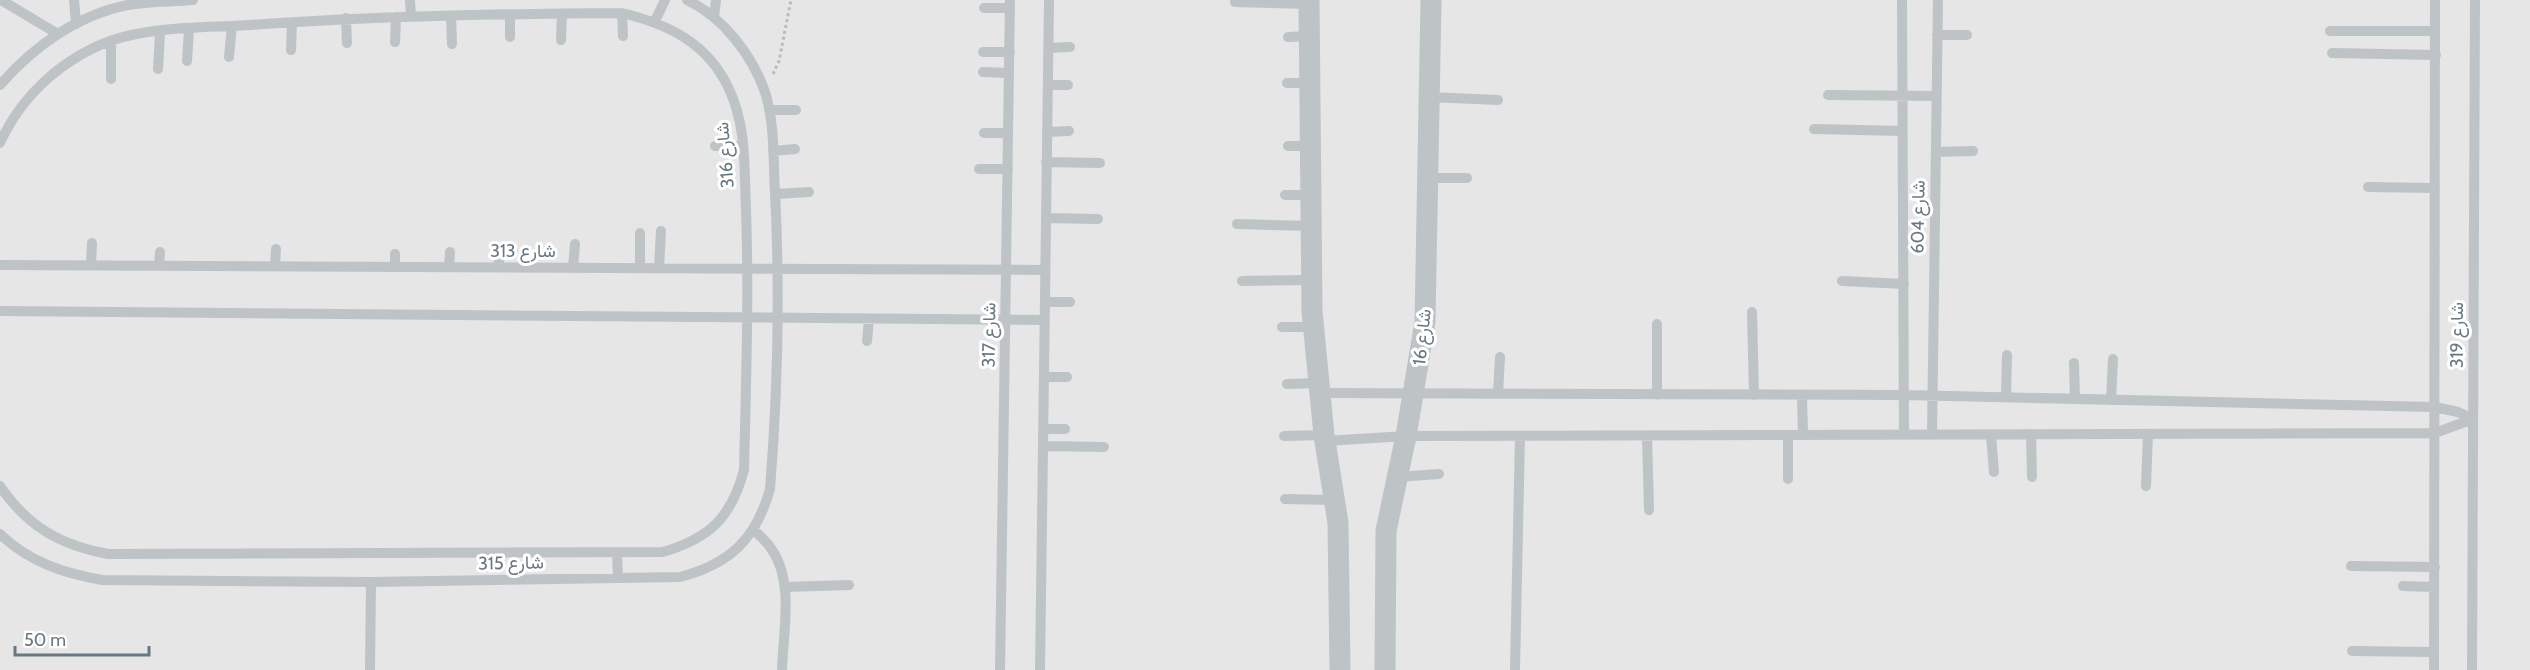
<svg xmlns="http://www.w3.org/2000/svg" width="2530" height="670" viewBox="0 0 2530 670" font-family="Cabin,Vazirmatn,sans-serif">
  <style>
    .built { fill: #e5e6e5 }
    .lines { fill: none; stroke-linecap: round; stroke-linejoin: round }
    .path { stroke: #b9bcbe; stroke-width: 3; stroke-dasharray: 3 3; stroke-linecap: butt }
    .service { stroke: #bec3c6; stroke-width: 10 }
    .minor { stroke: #bec3c6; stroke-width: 21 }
    .labels { text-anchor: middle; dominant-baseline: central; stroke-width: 6; stroke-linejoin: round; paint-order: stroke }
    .street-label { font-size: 18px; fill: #687883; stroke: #fff }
  </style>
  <rect width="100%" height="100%" fill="#f7f7f4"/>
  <path class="built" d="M0,0H2530V670H0Z"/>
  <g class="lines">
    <path class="path" d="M773,74L779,61L791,0"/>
    <path class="service" d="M1,0L58,34
      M74,0L76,24
      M410,0L411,16
      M1902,0L1904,435
      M1235,2L1309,4
      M984,8H1010
      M622,13L623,36
      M510,15V37
      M451,16L452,44
      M714,17L716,0
      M346,18L347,43
      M655,21L665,0
      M2330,31H2435
      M1937,35H1967
      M1288,37L1309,36
      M561,40L562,14
      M395,42L396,17
      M1048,48L1070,47
      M291,50L292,22
      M983,52H1010
      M2332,53L2436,55
      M229,57L232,26
      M187,61L189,29
      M158,69L160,32
      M983,72L1009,73
      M111,79V41
      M1287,83H1309
      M0,85C33,47 77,15 128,5C149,1 171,2 193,0
      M1048,85H1068
      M1828,95L1937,96
      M1429,97L1498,100
      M769,110H796
      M1814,129L1902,131
      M1047,132L1069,131
      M984,133H1008
      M0,143C21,96 62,59 110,41C153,26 204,28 250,25C374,16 497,14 622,13C668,24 708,43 729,89C747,127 744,169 746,210C749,297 746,384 744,470C731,518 710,538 663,552L108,554C60,545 28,527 0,486
      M715,146H743
      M1288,146H1310
      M773,151L795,149
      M1936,152L1973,151
      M1046,162L1100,163
      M979,169H1008
      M1428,178H1467
      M2368,187L2435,188
      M775,194L809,192
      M1285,195H1311
      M1046,218L1098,219
      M1237,224L1311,226
      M395,254V267
      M0,265L1045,270
      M91,265L92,243
      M159,266L160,252
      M275,266L276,249
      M449,267L450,252
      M498,267L500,255
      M573,268L575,244
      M640,268V233
      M659,268L661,231
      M1242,281L1312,280
      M1842,281L1904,284
      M1045,302H1070
      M0,311L1044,320
      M1752,312L1754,395
      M1657,324V395
      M1282,327H1313
      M867,341L869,319
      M2074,363L2075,399
      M1044,377H1067
      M1287,384L1318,383
      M1319,393L1905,395L2435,407L2458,412L2473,419
      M1498,394L1500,357
      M1802,395L1803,435
      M2006,397L2007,355
      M2111,400L2113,359
      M1043,429H1065
      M2031,434L2032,477
      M1788,435V479
      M1932,435L1938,0
      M1991,435L1994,472
      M1284,436L1324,435
      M1647,436L1649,510
      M1325,441L1406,436L2435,433L2473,419
      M1043,446L1104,447
      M1397,477L1439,474
      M2146,486L2148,434
      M1285,499L1334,500
      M754,530C759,535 766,541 770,547C795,580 783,631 782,670
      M0,534C29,562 63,573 102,580L371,582L680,577C730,564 756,539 770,489C778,390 780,291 775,192C773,159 775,124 765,92C752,55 723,17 687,0
      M617,553L618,578
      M2351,566L2435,567
      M2403,586L2434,587
      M785,587L849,585
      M2352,651L2434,652
      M370,670L371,582
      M1000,670L1010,0
      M1040,670L1049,0
      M1515,670L1520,436
      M2434,670L2435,0
      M2472,670L2475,0"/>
    <path class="minor" d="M1309,0L1312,311L1324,435L1338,523L1340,670
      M1385,670L1386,531L1406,436L1425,322L1431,0"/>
  </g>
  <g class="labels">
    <g class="street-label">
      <text transform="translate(725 155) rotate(-95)">شارع 316</text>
      <text transform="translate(1918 217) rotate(-89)">شارع 604</text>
      <text x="523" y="251">شارع 313</text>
      <text transform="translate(989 335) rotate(-89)">شارع 317</text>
      <text transform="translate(2457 335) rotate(-90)">شارع 319</text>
      <text transform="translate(1422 337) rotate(-84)">شارع 16</text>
      <text transform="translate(511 563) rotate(-1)">شارع 315</text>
    </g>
  </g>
  <path d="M15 646v9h134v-9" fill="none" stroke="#687883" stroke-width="3"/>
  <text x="24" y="646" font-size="18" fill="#687883" stroke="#ffffff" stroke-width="4.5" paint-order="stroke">50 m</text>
</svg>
